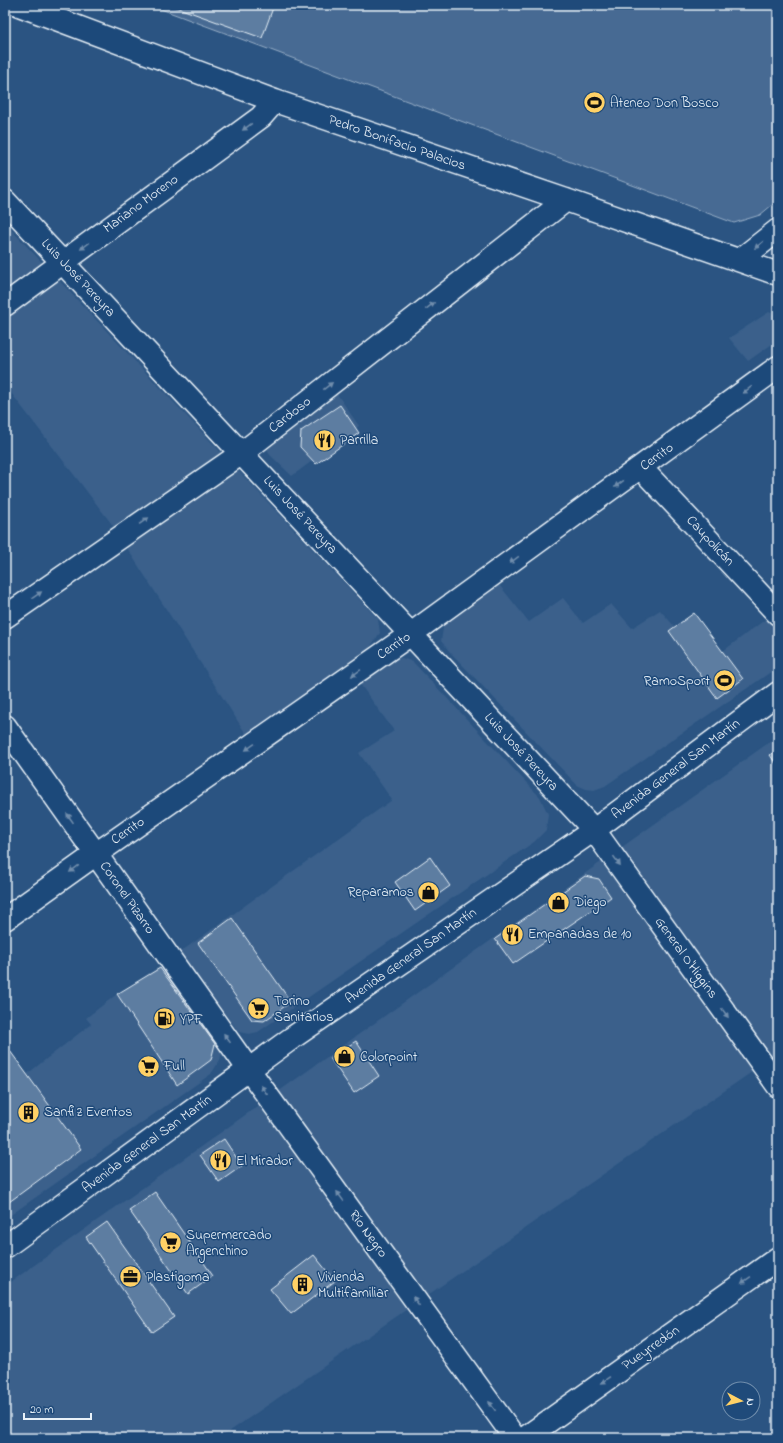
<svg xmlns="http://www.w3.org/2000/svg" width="783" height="1443" viewBox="0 0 783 1443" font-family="'Indie Flower',sans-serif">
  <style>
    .built { fill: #3a608b }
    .green { fill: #476b93; stroke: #98aec6 }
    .building { fill: #5d7da1; stroke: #e8f1f8 }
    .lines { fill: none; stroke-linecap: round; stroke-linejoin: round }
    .minor-casing { stroke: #e8f1f8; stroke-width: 25 }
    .major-casing { stroke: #e8f1f8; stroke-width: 25 }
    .minor { stroke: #1f4a7a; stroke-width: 22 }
    .major { stroke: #1f4a7a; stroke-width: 22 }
    .oneway { fill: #6f8dac }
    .labels { text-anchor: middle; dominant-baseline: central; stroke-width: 3; stroke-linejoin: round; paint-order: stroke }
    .poi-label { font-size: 14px; fill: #e8f1f8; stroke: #1f4a7a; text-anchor: start }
    .street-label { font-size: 14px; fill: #e8f1f8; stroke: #1f4a7a }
  </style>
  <rect width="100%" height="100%" fill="#2b5482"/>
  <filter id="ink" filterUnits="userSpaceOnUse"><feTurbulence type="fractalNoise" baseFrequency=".025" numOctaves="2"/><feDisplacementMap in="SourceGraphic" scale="8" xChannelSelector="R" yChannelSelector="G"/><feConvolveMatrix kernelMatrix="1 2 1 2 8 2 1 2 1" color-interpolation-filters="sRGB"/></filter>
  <g filter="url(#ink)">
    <path class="built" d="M5,223L378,619L380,633L368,650L246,734L111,523L5,385Z
      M769,312L778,316V340L748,361L729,338Z
      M335,391L359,426L292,476L270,455L266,446Z
      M497,582L529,622L563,598L583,623L611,604L632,628L660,610L675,627L694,613L723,651L770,616L778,624V667L605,786L594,790L586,789L577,785L450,652L441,641L444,622Z
      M402,658L413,662L540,797L548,814L546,830L534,842L258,1032L249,1034L239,1032L179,953L392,800L359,753L394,731L360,684L390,659Z
      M778,736V1054L220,1438H5V1286Z
      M165,963L223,1049L220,1060L211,1074L5,1219V1044L27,1074L91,1024L86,1018L117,994Z"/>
    <path class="green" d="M150,5H778V200L760,215L734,223Z"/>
    <path class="building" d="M170,5H274L262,38Z
      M340,405L359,433L316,464L300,447L301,431Z
      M694,613L743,679L717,698L669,631Z
      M778,749V767L770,755Z
      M430,857L450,886L415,911L395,882Z
      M585,876L599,879L611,897L513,964L495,939Z
      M232,918L291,1002L264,1021L252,1020L198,943Z
      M160,968L215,1044L211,1060L177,1085L117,994Z
      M356,1041L379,1076L354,1093L330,1058Z
      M5,1044L81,1149L5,1205Z
      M224,1139L242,1166L219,1182L200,1155Z
      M155,1192L213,1276L188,1294L129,1210Z
      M107,1222L174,1317L152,1332L86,1237Z
      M314,1255L335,1281L291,1314L270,1289Z"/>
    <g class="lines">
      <defs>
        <path id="minor" d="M19,5L275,101L566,200L778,274
          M5,201L594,830L778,1086
          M740,260L778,230
          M5,305L261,117L275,101
          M641,468L778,614
          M5,617L242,453L566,200
          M5,726L249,1070L515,1438
          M5,919L96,854L411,634L778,367
          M525,1438L778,1258"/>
        <path id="major" d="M5,1247L292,1038L594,830L778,693"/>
      </defs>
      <use href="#minor" class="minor-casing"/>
      <use href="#major" class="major-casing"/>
      <use href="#minor" class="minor"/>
      <use href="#major" class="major"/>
    </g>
    <defs><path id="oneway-solid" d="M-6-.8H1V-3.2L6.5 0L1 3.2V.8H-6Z"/></defs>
    <g class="oneway">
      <use href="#oneway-solid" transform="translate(247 127) rotate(144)"/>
      <use href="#oneway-solid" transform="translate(759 245) rotate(141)"/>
      <use href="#oneway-solid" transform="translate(85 246) rotate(144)"/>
      <use href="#oneway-solid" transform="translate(430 306) rotate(-38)"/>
      <use href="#oneway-solid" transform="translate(328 386) rotate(-38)"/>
      <use href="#oneway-solid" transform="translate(747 390) rotate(144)"/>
      <use href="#oneway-solid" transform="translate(619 484) rotate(144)"/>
      <use href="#oneway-solid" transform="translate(144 521) rotate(-35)"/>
      <use href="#oneway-solid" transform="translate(514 560) rotate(144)"/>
      <use href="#oneway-solid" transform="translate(37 595) rotate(-35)"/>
      <use href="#oneway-solid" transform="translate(356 673) rotate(145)"/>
      <use href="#oneway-solid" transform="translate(250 747) rotate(145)"/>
      <use href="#oneway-solid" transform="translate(70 818) rotate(-125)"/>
      <use href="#oneway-solid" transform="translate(617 861) rotate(54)"/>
      <use href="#oneway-solid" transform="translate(74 869) rotate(144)"/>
      <use href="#oneway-solid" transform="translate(725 1013) rotate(54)"/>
      <use href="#oneway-solid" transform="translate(227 1038) rotate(-125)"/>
      <use href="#oneway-solid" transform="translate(264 1090) rotate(-126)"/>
      <use href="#oneway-solid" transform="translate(340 1196) rotate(-126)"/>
      <use href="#oneway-solid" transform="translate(746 1280) rotate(145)"/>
      <use href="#oneway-solid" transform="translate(416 1301) rotate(-126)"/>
      <use href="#oneway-solid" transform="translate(606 1380) rotate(145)"/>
      <use href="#oneway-solid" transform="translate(492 1406) rotate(-126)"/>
    </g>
  </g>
  <defs>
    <symbol id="stadium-disc" viewBox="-11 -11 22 22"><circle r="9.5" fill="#ffd166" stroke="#1f4a7a"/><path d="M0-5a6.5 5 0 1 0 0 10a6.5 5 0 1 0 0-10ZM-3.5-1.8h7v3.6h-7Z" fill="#111"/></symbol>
    <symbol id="restaurant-disc" viewBox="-11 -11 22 22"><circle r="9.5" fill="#ffd166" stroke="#1f4a7a"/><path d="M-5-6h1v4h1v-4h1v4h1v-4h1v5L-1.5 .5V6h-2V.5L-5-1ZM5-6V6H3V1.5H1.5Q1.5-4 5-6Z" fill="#111"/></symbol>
    <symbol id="shop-disc" viewBox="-11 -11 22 22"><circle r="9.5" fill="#ffd166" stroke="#1f4a7a"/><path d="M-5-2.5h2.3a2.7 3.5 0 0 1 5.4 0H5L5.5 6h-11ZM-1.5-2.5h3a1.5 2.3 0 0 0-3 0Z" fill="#111"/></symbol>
    <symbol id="supermarket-disc" viewBox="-11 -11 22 22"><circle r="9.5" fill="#ffd166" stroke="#1f4a7a"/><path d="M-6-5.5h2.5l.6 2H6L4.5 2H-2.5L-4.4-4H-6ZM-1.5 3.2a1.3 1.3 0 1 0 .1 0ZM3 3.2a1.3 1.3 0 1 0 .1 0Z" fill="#111"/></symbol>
    <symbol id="fuel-disc" viewBox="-11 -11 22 22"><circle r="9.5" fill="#ffd166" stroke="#1f4a7a"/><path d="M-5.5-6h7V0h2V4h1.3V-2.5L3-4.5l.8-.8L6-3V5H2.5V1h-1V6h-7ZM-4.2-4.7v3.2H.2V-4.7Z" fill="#111"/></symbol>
    <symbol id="building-disc" viewBox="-11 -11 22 22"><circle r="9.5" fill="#ffd166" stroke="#1f4a7a"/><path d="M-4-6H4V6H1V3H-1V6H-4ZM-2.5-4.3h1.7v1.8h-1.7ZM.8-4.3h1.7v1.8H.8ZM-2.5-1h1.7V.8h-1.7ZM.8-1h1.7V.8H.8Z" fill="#111"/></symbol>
    <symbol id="office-disc" viewBox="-11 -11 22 22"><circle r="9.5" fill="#ffd166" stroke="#1f4a7a"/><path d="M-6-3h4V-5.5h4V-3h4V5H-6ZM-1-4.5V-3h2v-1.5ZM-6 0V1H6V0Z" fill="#111"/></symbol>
  </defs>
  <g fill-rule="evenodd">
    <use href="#stadium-disc" x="582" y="90" width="25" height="25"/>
    <use href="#restaurant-disc" x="312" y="428" width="25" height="25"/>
    <use href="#stadium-disc" x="712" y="668" width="25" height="25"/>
    <use href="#shop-disc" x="416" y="880" width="25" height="25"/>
    <use href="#shop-disc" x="546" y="890" width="25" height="25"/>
    <use href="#restaurant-disc" x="500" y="922" width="25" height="25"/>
    <use href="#supermarket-disc" x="246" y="996" width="25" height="25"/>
    <use href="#fuel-disc" x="152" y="1006" width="25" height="25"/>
    <use href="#shop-disc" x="332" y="1044" width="25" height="25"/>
    <use href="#supermarket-disc" x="136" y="1054" width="25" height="25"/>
    <use href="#building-disc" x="16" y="1100" width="25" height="25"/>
    <use href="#restaurant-disc" x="208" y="1148" width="25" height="25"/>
    <use href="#supermarket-disc" x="158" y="1230" width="25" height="25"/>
    <use href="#office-disc" x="118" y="1264" width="25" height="25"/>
    <use href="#building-disc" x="290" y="1272" width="25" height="25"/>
  </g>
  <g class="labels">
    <g class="poi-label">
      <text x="610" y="103">Ateneo Don Bosco</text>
      <text x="340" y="440">Parrilla</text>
      <text x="710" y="681" text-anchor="end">RamoSport</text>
      <text x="414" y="892" text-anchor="end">Reparamos</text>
      <text x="574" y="902">Diego</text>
      <text x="528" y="934">Empanadas de 10</text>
      <text x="274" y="1001">Torino<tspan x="274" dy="16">Sanitarios</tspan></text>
      <text x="180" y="1019">YPF</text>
      <text x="360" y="1057">Colorpoint</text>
      <text x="164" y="1066">Full</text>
      <text x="44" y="1112">Sanfiz Eventos</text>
      <text x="236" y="1161">El Mirador</text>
      <text x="186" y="1235">Supermercado<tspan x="186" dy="16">Argenchino</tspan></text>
      <text x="146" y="1277">Plastigoma</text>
      <text x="318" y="1277">Vivienda<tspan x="318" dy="16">Multifamiliar</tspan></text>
    </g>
    <g class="street-label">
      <text transform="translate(397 143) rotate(19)">Pedro Bonifacio Palacios</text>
      <text transform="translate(141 204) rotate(-36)">Mariano Moreno</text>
      <text transform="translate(78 278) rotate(47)">Luis José Pereyra</text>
      <text transform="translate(290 415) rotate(-38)">Cardoso</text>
      <text transform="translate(657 457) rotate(-36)">Cerrito</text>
      <text transform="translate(300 515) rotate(47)">Luis José Pereyra</text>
      <text transform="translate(710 541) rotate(47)">Caupolicán</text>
      <text transform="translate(394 646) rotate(-35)">Cerrito</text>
      <text transform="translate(521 752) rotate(47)">Luis José Pereyra</text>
      <text transform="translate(676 769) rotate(-37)">Avenida General San Martín</text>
      <text transform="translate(128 831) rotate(-35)">Cerrito</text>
      <text transform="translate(127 898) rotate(55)">Coronel Pizarro</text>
      <text transform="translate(411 956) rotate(-35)">Avenida General San Martín</text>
      <text transform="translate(686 958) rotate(54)">General O'Higgins</text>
      <text transform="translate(147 1144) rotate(-36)">Avenida General San Martín</text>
      <text transform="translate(368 1234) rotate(54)">Río Negro</text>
      <text transform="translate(651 1348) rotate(-35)">Pueyrredón</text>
    </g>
  </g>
  <rect width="783" height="1443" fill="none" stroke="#1f4a7a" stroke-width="20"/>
  <rect x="10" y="10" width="763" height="1423" fill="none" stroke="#e8f1f8" stroke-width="1.5" filter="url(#ink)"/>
  <g transform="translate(741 1401) rotate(97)"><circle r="19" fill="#1f4a7a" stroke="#6f8dac"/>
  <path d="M0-3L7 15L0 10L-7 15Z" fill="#ffd166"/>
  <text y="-6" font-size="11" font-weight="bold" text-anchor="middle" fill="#e8f1f8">N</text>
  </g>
  <path d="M24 1413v6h67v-6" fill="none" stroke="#e8f1f8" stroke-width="2"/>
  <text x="30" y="1413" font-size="12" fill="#e8f1f8" stroke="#1f4a7a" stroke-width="3" paint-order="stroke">20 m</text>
</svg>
